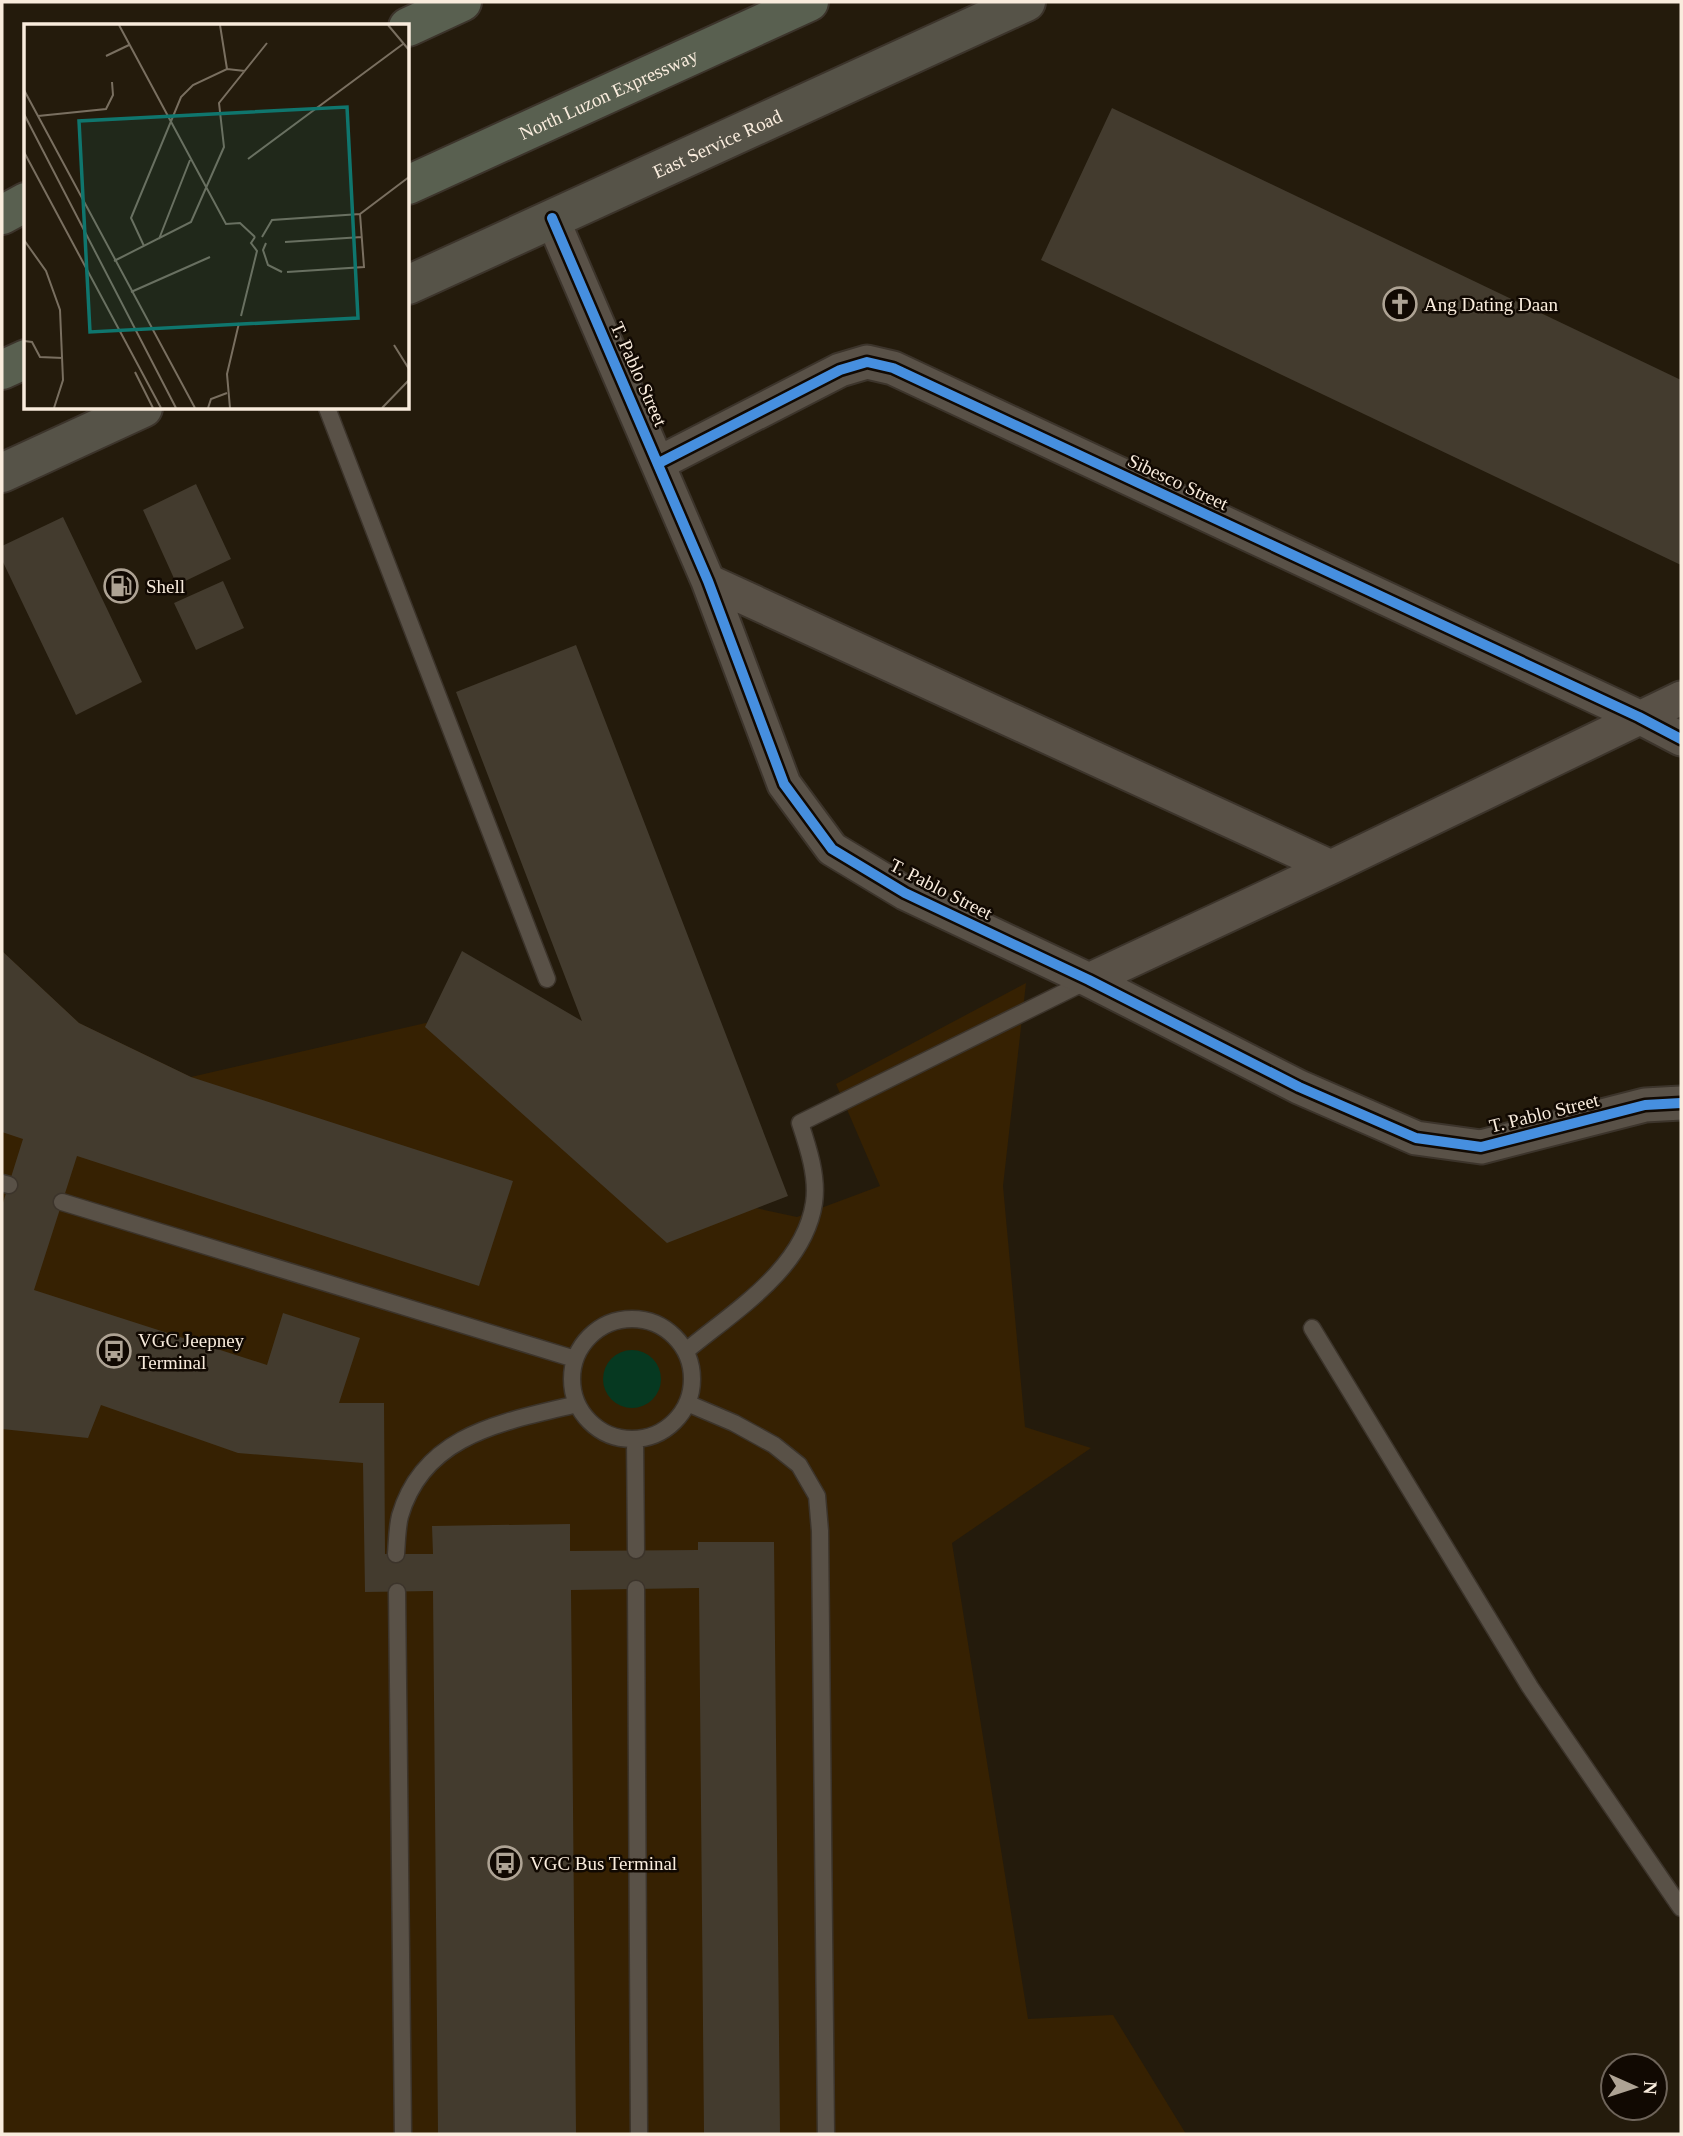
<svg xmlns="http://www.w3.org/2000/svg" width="1683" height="2136" viewBox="0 0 1683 2136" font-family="Georgia,serif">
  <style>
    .built { fill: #362102 }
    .green { fill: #063921 }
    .building { fill: #433b2e }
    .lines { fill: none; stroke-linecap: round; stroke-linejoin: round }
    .lane-casing { stroke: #3c342b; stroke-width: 19 }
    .street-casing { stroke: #3c342b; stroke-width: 37 }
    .secondary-casing { stroke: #3c342b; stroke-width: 42 }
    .highway-casing { stroke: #3c342b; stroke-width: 42 }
    .lane { stroke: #595147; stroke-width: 16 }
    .street { stroke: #595147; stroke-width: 33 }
    .secondary { stroke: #565348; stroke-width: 38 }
    .highway { stroke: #596050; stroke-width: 38 }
    .cycleway-casing { stroke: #110902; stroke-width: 15 }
    .cycleway { stroke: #468fdf; stroke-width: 10 }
    .labels { text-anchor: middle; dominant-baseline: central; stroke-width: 5; stroke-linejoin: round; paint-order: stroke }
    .street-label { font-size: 19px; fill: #f9ecdd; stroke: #110902 }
    .poi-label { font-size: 19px; fill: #f9ecdd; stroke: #110902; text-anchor: start }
    .inset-road { fill: none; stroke: #796f60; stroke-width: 2 }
    .view { fill: #0f766e; fill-opacity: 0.15; stroke: #0f766e; stroke-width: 3.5 }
    .inset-edge { fill: none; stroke: #f9ecdd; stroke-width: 3.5 }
  </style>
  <rect width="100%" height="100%" fill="#241b0c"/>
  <path class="built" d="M2,951L79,1023L191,1077L456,1016L705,1197L797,1217L880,1186L836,1084L1026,983L1003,1186L1025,1427L1091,1448L952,1543L1028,2019L1113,2015L1186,2134H2Z"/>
  <path class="green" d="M603 1379a29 29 0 1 1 58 0a29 29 0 1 1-58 0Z"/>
  <path class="building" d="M1112,108L1681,380V565L1041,260Z
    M196,484L231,559L177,585L143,510Z
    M63,517L142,682L76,715L2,560V546Z
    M223,581L244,628L196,650L174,603Z
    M576,645L788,1196L667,1243L425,1027L462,951L582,1021L456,692Z
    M2,951L79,1023L191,1077L513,1181L479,1286L77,1156L34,1290L267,1365L283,1313L360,1338L339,1403H384L385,1554H433L432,1526L570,1524V1551L698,1550V1542H774L780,2134H704L699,1588L571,1590L576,2134H438L433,1591L365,1592L363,1463L238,1453L101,1405L88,1438L2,1429V1206L23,1139L2,1132Z"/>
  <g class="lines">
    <defs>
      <path id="lane" d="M327,408L547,979
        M2,1183L9,1185
        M62,1202L575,1359
        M572 1379a60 60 0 1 1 120 0a60 60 0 1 1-120 0Z
        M1312,1328L1530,1687L1681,1908
        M686,1351C734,1311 804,1269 814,1203C818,1177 808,1147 800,1123L1087,981
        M687,1403L734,1423L774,1445L799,1465L817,1496L820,1531L826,2134
        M635,1439L636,1550
        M396,1554C397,1542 397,1528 400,1516C424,1433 505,1422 577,1404
        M636,1589L639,2134
        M397,1592L403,2134"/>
      <path id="street" d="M552,218L708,581L784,784L832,849L905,893L1089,980L1299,1087L1416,1138L1481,1147L1645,1105L1681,1103
        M659,463L840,370L867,362L893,368L1639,717L1681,739
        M708,581L1331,867
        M1089,980L1331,867L1681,698"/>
      <g id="secondary">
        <path id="s1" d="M408,285L1026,2"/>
        <path d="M2,473L143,408"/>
      </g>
      <g id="highway">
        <path d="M408,27L462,2"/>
        <path id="s2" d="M408,185L809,2"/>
        <path d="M2,215L26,202"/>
        <path d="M2,370L26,359"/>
      </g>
    </defs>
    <use href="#lane" class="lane-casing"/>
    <use href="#street" class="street-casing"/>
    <use href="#secondary" class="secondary-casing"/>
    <use href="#highway" class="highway-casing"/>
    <use href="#lane" class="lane"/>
    <use href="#street" class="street"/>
    <use href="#secondary" class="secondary"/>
    <use href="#highway" class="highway"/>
    <defs>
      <path id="cycleway" d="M552,218L708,581L784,784L832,849L905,893L1089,980L1299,1087L1416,1138L1481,1147L1645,1105L1681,1103
        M659,463L840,370L867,362L893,368L1639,717L1681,739"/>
    </defs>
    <use href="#cycleway" class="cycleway-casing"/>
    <use href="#cycleway" class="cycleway"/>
  </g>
  <defs>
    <symbol id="church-ring" viewBox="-11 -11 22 22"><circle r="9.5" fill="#110902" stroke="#aea394" stroke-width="1.5"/><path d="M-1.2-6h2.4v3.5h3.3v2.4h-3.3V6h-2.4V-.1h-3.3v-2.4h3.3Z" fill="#aea394"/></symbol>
    <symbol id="fuel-ring" viewBox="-11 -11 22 22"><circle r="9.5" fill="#110902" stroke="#aea394" stroke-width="1.5"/><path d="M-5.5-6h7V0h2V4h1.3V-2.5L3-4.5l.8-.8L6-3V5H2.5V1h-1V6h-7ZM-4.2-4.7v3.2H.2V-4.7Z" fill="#aea394"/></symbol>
    <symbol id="bus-ring" viewBox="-11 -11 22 22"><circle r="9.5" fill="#110902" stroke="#aea394" stroke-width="1.5"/><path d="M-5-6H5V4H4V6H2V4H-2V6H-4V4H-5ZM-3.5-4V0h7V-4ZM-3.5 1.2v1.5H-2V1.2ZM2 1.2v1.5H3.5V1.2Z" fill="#aea394"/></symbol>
  </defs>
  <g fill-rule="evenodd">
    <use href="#church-ring" x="1381" y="285" width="38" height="38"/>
    <use href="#fuel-ring" x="102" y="567" width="38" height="38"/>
    <use href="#bus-ring" x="95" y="1332" width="38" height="38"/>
    <use href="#bus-ring" x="486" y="1844" width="38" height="38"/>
  </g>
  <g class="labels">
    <g class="street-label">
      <text stroke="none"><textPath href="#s2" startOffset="220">North Luzon Expressway</textPath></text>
      <text stroke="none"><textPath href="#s1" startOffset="340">East Service Road</textPath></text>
      <text transform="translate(639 374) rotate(66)">T. Pablo Street</text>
      <text transform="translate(1178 482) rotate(25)">Sibesco Street</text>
      <text transform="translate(941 889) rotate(27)">T. Pablo Street</text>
      <text transform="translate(1544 1113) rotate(-14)">T. Pablo Street</text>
    </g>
    <g class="poi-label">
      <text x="1424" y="304">Ang Dating Daan</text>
      <text x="146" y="586">Shell</text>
      <text x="138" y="1340">VGC Jeepney<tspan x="138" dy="22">Terminal</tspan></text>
      <text x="530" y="1863">VGC Bus Terminal</text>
    </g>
  </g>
  <g transform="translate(24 24)">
    <rect width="385" height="385" fill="#241b0c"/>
    <path class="inset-road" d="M95,1L202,200L216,199L231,213M196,1L203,45M364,1L385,26M82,32L105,21M0,66L171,384M0,90L152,384M14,92L82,85L89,71L88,58M0,128L137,384M224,135L379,20M238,213L248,196L336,190L385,153M135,215L166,136M0,216L22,247L36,286L39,356L30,384M261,218L338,213M242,219L239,226L244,241L258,248M120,222L107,194L157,73L169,61L203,45L221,47M90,237L167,198L200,123L195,79L243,19M263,248L340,243L336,190M107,268L186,233M217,292L233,227L227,219L231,213M0,317L8,318L16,333L39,334M370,321L385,345M111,348L129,384M184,384L187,375L203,369M206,384L203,350L215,299M358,384L385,356"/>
    <path class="view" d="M323,83L334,294L66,308L55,97Z"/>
    <rect width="385" height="385" class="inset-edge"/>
  </g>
  <rect width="1683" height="2136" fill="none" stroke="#f9ecdd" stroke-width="7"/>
  <g transform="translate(1634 2087) rotate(93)"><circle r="33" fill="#110902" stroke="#6e645a" stroke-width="2"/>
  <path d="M0-5L12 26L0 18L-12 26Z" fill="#aea394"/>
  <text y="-10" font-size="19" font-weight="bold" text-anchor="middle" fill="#f9ecdd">N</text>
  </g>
</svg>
